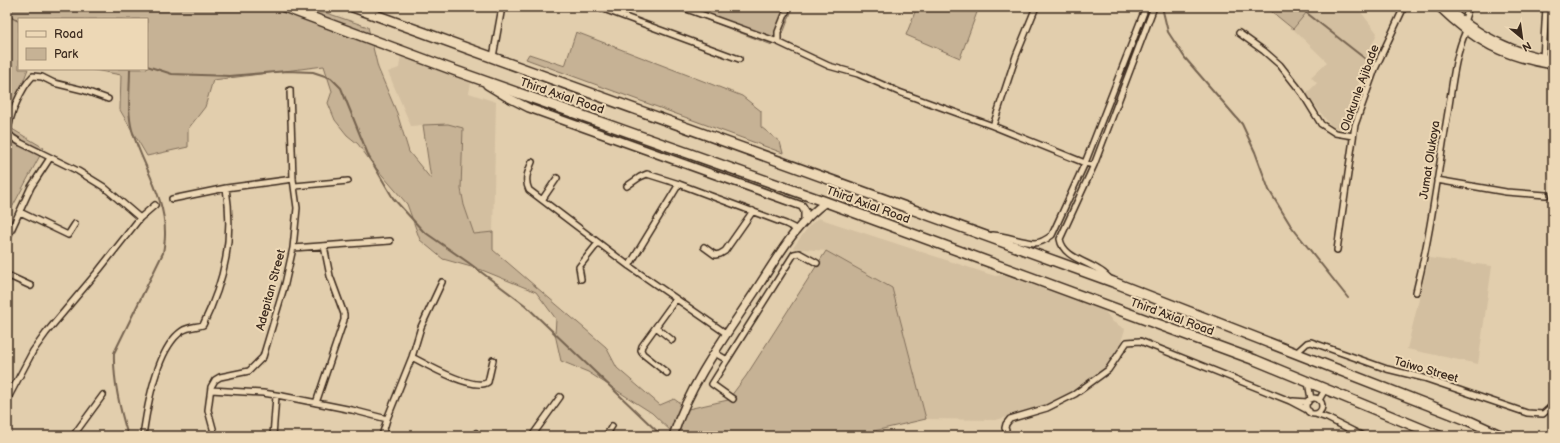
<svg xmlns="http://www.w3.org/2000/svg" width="1560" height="443" viewBox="0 0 1560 443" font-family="'Balsamiq Sans',sans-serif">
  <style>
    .built { fill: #d3bfa0 }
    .green { fill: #c6b295; stroke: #806e5a }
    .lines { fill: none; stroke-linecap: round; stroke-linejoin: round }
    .stream { stroke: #766450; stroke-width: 2 }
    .street-casing { stroke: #3b2a1e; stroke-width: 8 }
    .secondary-casing { stroke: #3b2a1e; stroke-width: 10 }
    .highway-casing { stroke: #3b2a1e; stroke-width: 12 }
    .street { stroke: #edd8b6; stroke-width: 5 }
    .secondary { stroke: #edd8b6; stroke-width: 7 }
    .highway { stroke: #edd8b6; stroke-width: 9 }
    .labels { text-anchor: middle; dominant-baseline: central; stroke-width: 4; stroke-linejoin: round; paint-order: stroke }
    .street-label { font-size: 12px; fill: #3b2a1e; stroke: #edd8b6 }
  </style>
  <rect width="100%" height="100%" fill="#e2cead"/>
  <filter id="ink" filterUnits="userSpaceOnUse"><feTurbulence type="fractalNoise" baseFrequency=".025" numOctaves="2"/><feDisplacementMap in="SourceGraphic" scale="8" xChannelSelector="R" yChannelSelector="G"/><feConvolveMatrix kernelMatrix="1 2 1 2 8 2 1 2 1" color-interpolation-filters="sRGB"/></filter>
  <g filter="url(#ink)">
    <path class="built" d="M1311,7H1357L1377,33L1362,69L1347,131L1331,126L1306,94L1317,83L1311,77L1327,62L1293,29Z
      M401,55L471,83L469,93L496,102L493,232L474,234L464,205L461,189L463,128L423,125L411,126L388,72L399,68Z
      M818,218L995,276L1011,274L1100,305L1113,322L1125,329L1120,345L1106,367L1067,395L1050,404L996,420L926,419L892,288L826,251L793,248L809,226Z
      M1429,258L1492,266L1478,364L1407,349Z"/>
    <path class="green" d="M7,7H309L368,27L378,68L397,113L409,152L431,179L423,125L448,124L463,128L461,189L464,205L474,234L493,232V250L606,347L617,368L660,405L674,399L688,409L728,400L746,376L826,251L892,288L926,419L874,431L860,436H676L652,413L588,372L561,361L555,334L556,319L536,292L482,270L443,259L420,240L407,204L371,162L358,144L347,135L335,120L328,103L332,91L324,66L213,80L205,107L188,129V147L147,156L120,110L121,75L89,69H147V19H19V69H28L7,124Z
      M673,7H793L784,31L772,45Z
      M917,7H979L960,58L906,35Z
      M1266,7H1311L1293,29Z
      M576,32L742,96L761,111V127L780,142L783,153L526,59L529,54L565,66Z
      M7,126L44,148L7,217Z"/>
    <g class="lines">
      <path class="stream" d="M1162,7L1168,32L1185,58L1242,124L1255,152L1269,190L1291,226L1348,298
        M1299,7L1368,61
        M7,15L19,21
        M147,66L172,74L230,76L287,71L313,72L331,78L341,88L369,157L393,198L423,231L469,263L525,305L662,436
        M128,436C120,410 113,381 114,353L163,253C164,247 165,241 165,235C166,197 142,165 132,130C127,111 130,89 130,69"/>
      <defs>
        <path id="street" d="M598,7L739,59
          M681,7L778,42
          M788,7L778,32V42L829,66L858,74L899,92L993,126L1085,163L1094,165
          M1464,22L1469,7
          M1239,33L1264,51L1280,65L1302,93L1321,124L1335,133L1353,136
          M493,57L502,7
          M1543,58L1546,7
          M108,99L83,90L54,83L42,77L33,76C21,88 9,116 8,133L13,138L21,143L78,171L104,187L140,218
          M993,126L1016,56L1036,7
          M532,162C528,172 524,179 529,190L629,266L727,334
          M1437,180L1506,192L1546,195
          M295,186L348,181
          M627,186L640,177L647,174L679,184L786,224L796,229
          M172,199L226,188L293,179
          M542,200L557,178
          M20,212L68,235L75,224
          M993,235C1007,236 1021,242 1034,243C1041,243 1047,239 1052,235L1085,163L1146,7
          M7,239L31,187L50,158
          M704,247L715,255L720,254L725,251L753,211
          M293,248L390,241
          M1337,250L1355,125L1375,69L1404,7
          M629,266L679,184
          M7,275L31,286
          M1109,278C1106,275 1103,272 1099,270C1086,261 1063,257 1060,239L1094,165L1154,7
          M581,279L579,267L598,243
          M1416,292C1431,233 1438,172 1448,112C1452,87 1455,54 1466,31
          M656,327L672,340
          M715,353L727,360L794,254L799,253L817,263
          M1296,353L1307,343L1311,342L1387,369L1424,378L1527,413L1543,414L1553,405
          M412,357C427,365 474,392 488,382L493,360
          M727,360L712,384L733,399
          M667,373L643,354L641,350L642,346L676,299
          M1308,382L1311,399
          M211,390L263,393L282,396L352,410L387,419
          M1306 406a8 8 0 1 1 16 0a8 8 0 1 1-16 0Z
          M7,400L33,351L46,333L99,270L140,218L155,205
          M1319,400L1326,388
          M1293,401L1308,402
          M316,403L344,320V314L330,276L324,246
          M1315,414L1327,418L1363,436
          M476,433L479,436
          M73,436L103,395
          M143,436C147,407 157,348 182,331C188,327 196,327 203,325C225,280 234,238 226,188
          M215,436L208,410L211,387L215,380L220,377L249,371L263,357L285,284L293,248L297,208L293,179L290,90
          M273,436L276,396
          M382,436L387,419L412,357L421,327L442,282
          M532,436L560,397
          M606,436L612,426
          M1008,436L1005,428L1006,424L1010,419L1047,408L1075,394L1108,370L1127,342L1140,341L1290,401L1309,411"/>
        <path id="secondary" d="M1439,7C1475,42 1503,57 1553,65
          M1447,7C1475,34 1514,54 1553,59
          M487,85L505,96L529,108L802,206L805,211V221
          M673,436C690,384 724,338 754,293C776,260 794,225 826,202"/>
        <path id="highway" d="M284,7L456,71L826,202L1255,360L1439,436
          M353,7L1113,282L1467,420L1502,436"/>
      </defs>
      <use href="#street" class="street-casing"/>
      <use href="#secondary" class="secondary-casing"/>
      <use href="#highway" class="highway-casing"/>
      <use href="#street" class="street"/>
      <use href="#secondary" class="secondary"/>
      <use href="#highway" class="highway"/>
    </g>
  </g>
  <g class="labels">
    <g class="street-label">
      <text transform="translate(1360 88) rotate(-70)">Olakunle Ajibade</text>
      <text transform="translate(562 96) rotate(19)">Third Axial Road</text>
      <text transform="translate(1430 160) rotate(-81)">Jumat Olukoya</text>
      <text transform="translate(868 205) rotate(20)">Third Axial Road</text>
      <text transform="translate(271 290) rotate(-75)">Adepitan Street</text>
      <text transform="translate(1172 317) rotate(20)">Third Axial Road</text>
      <text transform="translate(1426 370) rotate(16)">Taiwo Street</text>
    </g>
  </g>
  <rect width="1560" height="443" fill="none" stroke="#edd8b6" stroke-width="24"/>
  <rect x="12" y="12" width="1536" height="419" fill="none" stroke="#3b2a1e" stroke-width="1.5" filter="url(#ink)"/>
  <rect x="18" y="18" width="130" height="52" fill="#edd8b6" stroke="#a69279"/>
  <rect x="26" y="31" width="20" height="6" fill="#edd8b6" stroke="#a69279"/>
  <text x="54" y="38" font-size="12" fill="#3b2a1e">Road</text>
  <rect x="26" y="48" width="20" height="12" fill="#c6b295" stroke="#a69279"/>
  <text x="54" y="58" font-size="12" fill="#3b2a1e">Park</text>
  <g transform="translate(1522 38) rotate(151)" stroke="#edd8b6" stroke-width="3" paint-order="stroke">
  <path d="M0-3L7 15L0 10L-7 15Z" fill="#3b2a1e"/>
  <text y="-6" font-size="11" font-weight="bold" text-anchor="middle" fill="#3b2a1e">N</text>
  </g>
</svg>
